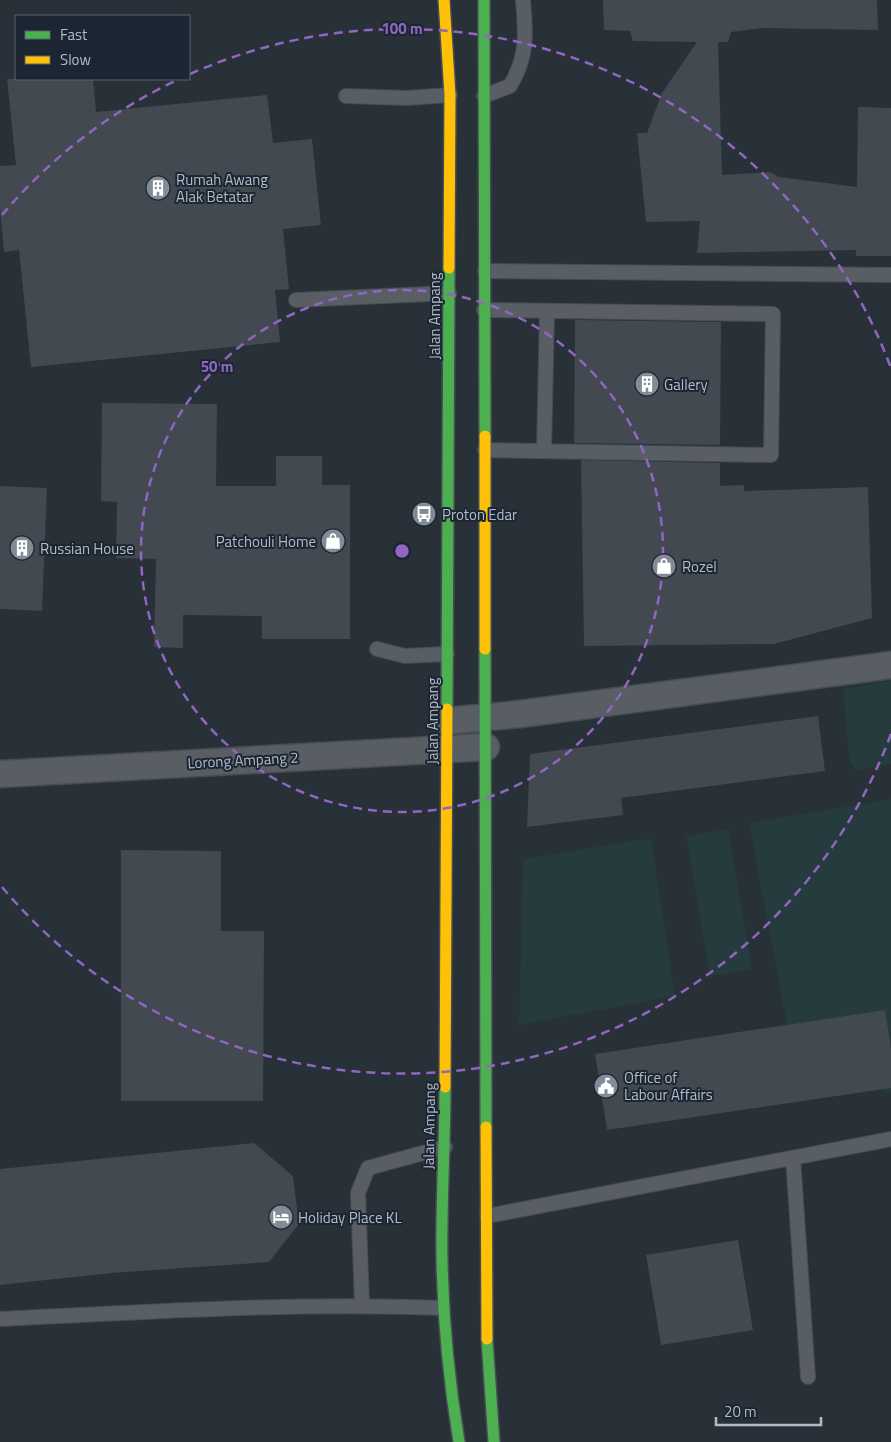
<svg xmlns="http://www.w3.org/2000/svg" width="891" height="1442" viewBox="0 0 891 1442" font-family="'Titillium Web',sans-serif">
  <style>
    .green { fill: #253b3e }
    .building { fill: #424950 }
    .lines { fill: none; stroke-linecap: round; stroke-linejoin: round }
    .lane-casing { stroke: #474c53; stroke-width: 16 }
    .street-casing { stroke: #474c53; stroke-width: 29 }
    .fast-casing { stroke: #474c53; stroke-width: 14 }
    .slow-casing { stroke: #474c53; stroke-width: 14 }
    .lane { stroke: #595e65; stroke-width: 14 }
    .street { stroke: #595e65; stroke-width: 26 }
    .fast { stroke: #4caf50; stroke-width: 11 }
    .slow { stroke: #ffc107; stroke-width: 11 }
    .ring { fill: none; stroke: #9166c3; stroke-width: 2.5; stroke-dasharray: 9 6 }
    .labels { text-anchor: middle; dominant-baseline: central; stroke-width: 4; stroke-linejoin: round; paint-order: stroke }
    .poi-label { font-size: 15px; fill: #b2bcc9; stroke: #1c2633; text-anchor: start }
    .street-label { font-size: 15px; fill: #b2bcc9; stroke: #1c2633 }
    .centre { fill: #9166c3; stroke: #1c2633; stroke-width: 2.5 }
    .ring-label { font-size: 15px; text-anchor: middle; font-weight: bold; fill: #9166c3; stroke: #1c2633; stroke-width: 4; stroke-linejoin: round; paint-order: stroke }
  </style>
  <rect width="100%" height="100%" fill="#283038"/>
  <path class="green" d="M891,680V764L856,771L849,759L843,689Z
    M891,799V1092L884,1094L869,1013L787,1025L749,823Z
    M728,829L752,969L710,976L686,836Z
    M651,838L675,996L519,1025L523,859Z"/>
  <path class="building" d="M603,0H877L878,30L762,28L731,32L728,42H718L722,175L770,172L779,177L857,187L858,107L891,108V256H856V250L697,253L700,221L646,222L637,133H647L662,93L697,42L633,41L630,31L604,30Z
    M7,79H93L96,112L267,95L273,143L312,139L321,225L283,229L289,289L275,290L280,342L31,367L19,250L4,252L0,209V166L16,165Z
    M575,320L721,322L720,445L574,443Z
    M102,403L217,404L216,486H276V456H322V485H350V639H262V616L183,615V648L154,647L156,559L116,558L117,502L101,501Z
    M581,460L720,463V486L744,485V491L868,487L872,618L774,644L584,646Z
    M0,486L47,488L42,611L0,609Z
    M818,716L825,771L621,798L623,815L527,827L530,754Z
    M121,850L221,851V931H264L263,1101H121Z
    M885,1010L891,1049V1088L607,1130L595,1054Z
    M254,1143L293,1176L299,1224L269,1262L111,1273L0,1285V1169Z
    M738,1240L753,1330L661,1345L646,1255Z"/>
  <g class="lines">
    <defs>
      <path id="lane" d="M346,96L407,98L450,95
        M484,96L510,86C528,56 526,34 523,0
        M485,271L891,275
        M296,300L449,293
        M484,310L773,314L771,455L485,450
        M544,451L547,311
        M377,649L405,656L447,654
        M793,1158L808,1377
        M487,1216L891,1139
        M362,1304L358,1193L368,1168L445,1147
        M0,1319C148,1312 295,1302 443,1308"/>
      <path id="street" d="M447,721L520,714L891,665
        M0,774L486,747"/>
      <path id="fast" d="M484,0L485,436
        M485,649L486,1127
        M447,709L449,268
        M445,1087C445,1145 441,1202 442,1259C443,1321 449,1381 459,1442
        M487,1339L494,1442"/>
      <path id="slow" d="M444,0L450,95L449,268
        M485,436V649
        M445,1087L447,709
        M486,1127L487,1339"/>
    </defs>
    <use href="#lane" class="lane-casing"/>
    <use href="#street" class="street-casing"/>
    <use href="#fast" class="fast-casing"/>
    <use href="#slow" class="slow-casing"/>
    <use href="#lane" class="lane"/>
    <use href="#street" class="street"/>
    <use href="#fast" class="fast"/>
    <use href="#slow" class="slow"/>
  </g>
  <g class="ring">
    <circle cx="402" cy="551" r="261"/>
    <path d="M891 734A522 522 0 0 1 2 887M2 215A522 522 0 0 1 177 80M190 74A522 522 0 0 1 891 368"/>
  </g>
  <defs>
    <symbol id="building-disc" viewBox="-11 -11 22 22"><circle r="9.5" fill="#828b96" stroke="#1c2633"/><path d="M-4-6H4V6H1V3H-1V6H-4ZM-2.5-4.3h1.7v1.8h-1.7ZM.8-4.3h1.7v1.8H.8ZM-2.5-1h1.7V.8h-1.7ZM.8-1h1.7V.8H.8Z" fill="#fff"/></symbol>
    <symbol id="bus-disc" viewBox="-11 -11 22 22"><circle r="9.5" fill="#828b96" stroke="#1c2633"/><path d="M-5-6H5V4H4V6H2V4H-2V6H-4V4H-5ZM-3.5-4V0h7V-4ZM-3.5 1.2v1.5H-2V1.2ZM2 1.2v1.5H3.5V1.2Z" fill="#fff"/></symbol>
    <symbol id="shop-disc" viewBox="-11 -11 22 22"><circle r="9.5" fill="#828b96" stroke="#1c2633"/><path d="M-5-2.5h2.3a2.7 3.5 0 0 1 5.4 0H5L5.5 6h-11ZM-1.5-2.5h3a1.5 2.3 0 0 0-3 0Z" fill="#fff"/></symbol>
    <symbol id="civic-disc" viewBox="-11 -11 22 22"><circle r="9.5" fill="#828b96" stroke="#1c2633"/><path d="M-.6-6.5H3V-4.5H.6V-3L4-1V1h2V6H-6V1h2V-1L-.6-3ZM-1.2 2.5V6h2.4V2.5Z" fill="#fff"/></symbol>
    <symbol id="hotel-disc" viewBox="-11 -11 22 22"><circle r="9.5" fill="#828b96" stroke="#1c2633"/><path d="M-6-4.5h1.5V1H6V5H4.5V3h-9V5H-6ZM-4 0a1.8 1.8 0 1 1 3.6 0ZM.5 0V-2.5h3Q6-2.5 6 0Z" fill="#fff"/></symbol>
  </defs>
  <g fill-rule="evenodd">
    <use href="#building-disc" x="144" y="174" width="28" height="28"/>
    <use href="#building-disc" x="633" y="370" width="28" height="28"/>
    <use href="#bus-disc" x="410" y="500" width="28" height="28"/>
    <use href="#shop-disc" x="319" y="527" width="28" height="28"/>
    <use href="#building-disc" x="8" y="534" width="28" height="28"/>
    <use href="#shop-disc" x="650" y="552" width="28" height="28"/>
    <use href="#civic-disc" x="592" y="1072" width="28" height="28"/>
    <use href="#hotel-disc" x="267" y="1203" width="28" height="28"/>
  </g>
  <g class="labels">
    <g class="poi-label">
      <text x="176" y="179">Rumah Awang<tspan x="176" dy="17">Alak Betatar</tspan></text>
      <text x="664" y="384">Gallery</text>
      <text x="442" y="514">Proton Edar</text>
      <text x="316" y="541" text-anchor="end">Patchouli Home</text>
      <text x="40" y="548">Russian House</text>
      <text x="682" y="566">Rozel</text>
      <text x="624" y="1077">Office of<tspan x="624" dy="17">Labour Affairs</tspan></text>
      <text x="298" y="1217">Holiday Place KL</text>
    </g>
    <g class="street-label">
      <text transform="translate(434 316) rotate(-90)">Jalan Ampang</text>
      <text transform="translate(432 721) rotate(-90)">Jalan Ampang</text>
      <text transform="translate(243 760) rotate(-3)">Lorong Ampang 2</text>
      <text transform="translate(429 1126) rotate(-89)">Jalan Ampang</text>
    </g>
  </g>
  <circle cx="402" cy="551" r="8" class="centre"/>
  <g class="ring-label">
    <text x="402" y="34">100 m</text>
    <text x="217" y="372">50 m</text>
  </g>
  <rect x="15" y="15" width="175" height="65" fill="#1c2633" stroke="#58626f"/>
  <rect x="25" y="31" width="25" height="8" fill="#4caf50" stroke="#58626f"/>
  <text x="60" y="40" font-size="15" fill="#b2bcc9">Fast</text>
  <rect x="25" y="56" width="25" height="8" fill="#ffc107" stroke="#58626f"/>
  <text x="60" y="65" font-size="15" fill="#b2bcc9">Slow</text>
  <path d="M716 1417v8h105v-8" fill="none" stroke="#b2bcc9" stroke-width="2.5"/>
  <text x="724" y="1417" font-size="15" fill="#b2bcc9" stroke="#1c2633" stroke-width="4" paint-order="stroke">20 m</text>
</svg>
